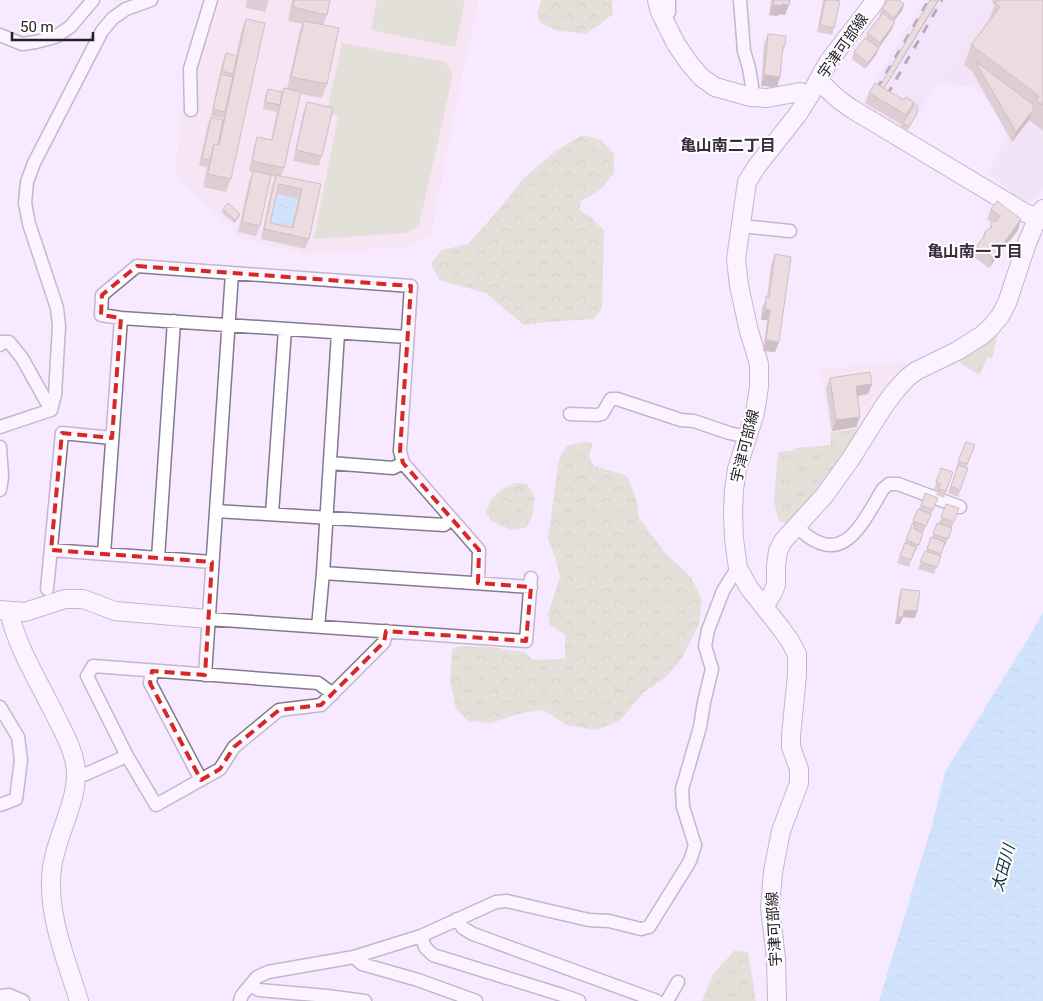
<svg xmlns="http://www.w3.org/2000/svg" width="1043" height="1001" viewBox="0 0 1043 1001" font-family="Roboto,'Noto Sans JP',sans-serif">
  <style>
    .built { fill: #eddbf7 }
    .education { fill: #f6dee9 }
    .medical { fill: #eddbeb }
    .forest { fill: url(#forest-crowns) }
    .park { fill: url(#park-tufts) }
    .garden { fill: #c8d4a9 }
    .water { fill: url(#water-ripples) }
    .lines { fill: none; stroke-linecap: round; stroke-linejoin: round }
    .street-casing { stroke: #85798c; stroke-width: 15 }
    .secondary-casing { stroke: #85798c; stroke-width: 20 }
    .street { stroke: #fff; stroke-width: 12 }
    .secondary { stroke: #fff; stroke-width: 18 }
    .rail { stroke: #655e69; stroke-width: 3; stroke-dasharray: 9 9; stroke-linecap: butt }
    .wall { fill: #bfae9f; fill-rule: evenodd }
    .shaded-wall { fill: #9b8d82 }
    .building { fill: #decab9; stroke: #9b8d82; fill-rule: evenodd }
    .marked { fill: none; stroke: #d62828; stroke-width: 4; stroke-dasharray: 10 6; stroke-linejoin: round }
    .labels { text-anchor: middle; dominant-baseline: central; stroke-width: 4; stroke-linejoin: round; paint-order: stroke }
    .street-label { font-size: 15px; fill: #242027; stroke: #fff }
    .neighbourhood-label { font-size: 16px; font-weight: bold; fill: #372d3d; stroke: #fff }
    .water-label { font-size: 16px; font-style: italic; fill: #103242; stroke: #fff }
  </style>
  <defs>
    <pattern id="forest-crowns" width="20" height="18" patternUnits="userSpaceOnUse" patternTransform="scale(1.25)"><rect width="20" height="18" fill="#c8d4a9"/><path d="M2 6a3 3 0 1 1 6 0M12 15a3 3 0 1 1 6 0" fill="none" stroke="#acb691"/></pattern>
    <pattern id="park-tufts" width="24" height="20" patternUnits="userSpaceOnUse" patternTransform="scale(1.25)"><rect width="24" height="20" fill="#c8d4a9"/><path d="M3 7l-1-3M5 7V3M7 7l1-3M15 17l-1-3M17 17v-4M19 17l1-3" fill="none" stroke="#acb691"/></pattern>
    <pattern id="water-ripples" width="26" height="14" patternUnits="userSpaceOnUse" patternTransform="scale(1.25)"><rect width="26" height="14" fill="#a2dbf9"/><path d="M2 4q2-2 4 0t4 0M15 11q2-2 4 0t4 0" fill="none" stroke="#8bbcd5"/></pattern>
  </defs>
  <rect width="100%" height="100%" fill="#f7e9ff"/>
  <path class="built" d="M923,0H987L908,131L862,104Z"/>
  <path class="education" d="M220,0H479L466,57L431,234L412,246L305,254L241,238L180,178L176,169L182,111L197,109L196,69L204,43L213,26Z
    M905,361L906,368L896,376L886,388L861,428L830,433L821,369Z"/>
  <path class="medical" d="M987,0H1043V188L1036,199L1025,202L1018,198L988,172L1005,139L1006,134L1003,124L985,96L974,87L938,83Z"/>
  <path class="forest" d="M541,0H613L612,3L613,14L599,25L585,34L555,30L541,23L537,14Z
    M582,135L601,140L614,154V173L600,190L581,201L579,210L592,218L604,231L602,308L594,319L547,322L524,325L486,293L439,280L431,263L442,250L468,244L495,214L524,178L557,150Z
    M588,441L593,444L589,455L594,466L627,476L636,498L639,518L664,552L691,577L702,600L699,624L682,658L668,675L643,693L620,720L597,730L567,725L543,710L521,713L491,723L469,721L456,709L450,681L452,649L460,646L490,647L524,652L533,660L565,659V635L550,625L548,614L560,577L555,556L548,539L559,459L567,446Z
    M515,483L527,484L535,497L532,517L526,528L511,530L491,521L486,513C492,493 498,492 515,483Z
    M734,951L748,952L756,1001H702L713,974Z"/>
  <path class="park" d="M1000,325L992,359L988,357L979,375L961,364L958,357Z
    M861,428C839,462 814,494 787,523L779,522L774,501L778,452L791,451L795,448L831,445L830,433Z"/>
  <path class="garden" d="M377,0H465L455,47L371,30Z
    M342,43L445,62L453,74L419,226L406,233L314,239L338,116L327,112Z"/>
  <path class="water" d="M276,194L298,199L289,238L266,233Z
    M1043,612V1001H879L933,821L945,772L1029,637Z"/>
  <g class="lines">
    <defs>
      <path id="street" d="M740,0L744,51L749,68L752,86L751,97
        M664,21L669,12V0
        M0,35L22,44L36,42L55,37L70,27L93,0
        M191,110L190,69L211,0
        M741,226L790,231
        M407,337L121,318L101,315L102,295L137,266L411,286L400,451L403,463L479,550L478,583
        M0,345L2,342H9L22,358L51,410
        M570,414L596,415L602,414L611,399H617L681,420L694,421L729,433L748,437
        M0,427L51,410L55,395L59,326L57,308L29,224L25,203L27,182L34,163L102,31L113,18L126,9L151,0
        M0,447L2,477L0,490
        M330,463L393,468L403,463
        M216,511L444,525L451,519
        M272,514L285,329
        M796,526C842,572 861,525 883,489L889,484H898L960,507
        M51,550L212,562
        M104,554L121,318
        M158,558L174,321
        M323,573L531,587
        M47,589L62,433L112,438
        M208,619L526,641L531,578
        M318,627L323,573L338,333
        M152,671L150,683L201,780
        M205,675L232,273
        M333,694L318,683L93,666L87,676L127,756L156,805L220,769L234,747L279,710L321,705L384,642L386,631
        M0,707L18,737L21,760L16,799L0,805
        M76,775L86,774L127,756
        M457,919L463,928L473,934L657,1001
        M421,936L425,947L433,955L562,995L579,1001
        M354,957L362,964L418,980L476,1001
        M250,985L259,990L327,996L365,1001
        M0,996L9,995L23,1001
        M240,1001L242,995L257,977L268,972L354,957L421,936L496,902L507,901L589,920L609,921L641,929L649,927L690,861L695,845L683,807L682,789L700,727L704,702L712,669L705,646L708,630L723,591L731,578L738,568
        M667,1001L678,982"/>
      <path id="secondary" d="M657,0L660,12L676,44L689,63L701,77L715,87L751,97L767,98L800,92L810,95
        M818,80L838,99L852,109L1025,213L1038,217
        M764,607L772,594L776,585V566L778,551L783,541L824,496L850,460L884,406L896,390L907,378L916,371L957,351L981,336L991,327L1000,316L1007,303L1027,243L1038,217L1043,209
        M0,610L25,612L65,599H83L115,611L208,619
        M9,611C17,648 39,682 55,715C64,733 75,752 76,772C77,804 56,836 52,868C46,912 66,959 79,1001
        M777,1001L776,958L770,908L773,872L781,831L799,783V769L791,747V736L797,675V654L790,641L780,627L749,588L738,568L734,539L733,512L734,490L737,469L755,413L759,387V364L749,331L739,286L736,259L747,182L757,166L798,114L810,95L829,61L876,0"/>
    </defs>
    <use href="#street" class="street-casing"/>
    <use href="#secondary" class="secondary-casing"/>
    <use href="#street" class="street"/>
    <use href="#secondary" class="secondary"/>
    <path class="rail" d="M877,89L929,0
      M887,95L942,0"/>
  </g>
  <path class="wall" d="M247,0H269L265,12L246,8Z
    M292,0H330L327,15L323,25L327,84L322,98L300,94L284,168L281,176L321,184L309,239L305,249L261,239L272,185L275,177L271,176L260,226L256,236L238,232L249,181L253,172L249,171L254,147L257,137L271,140L277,112L263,109L265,96L268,89L282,92L284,88L287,89L299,34L302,24L288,21ZM277,194L298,199L291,228L270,223Z
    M771,0H790L785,15L779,14L778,16L769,15Z
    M823,0H840L834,28L832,35L817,32Z
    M930,0H939L884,89L904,100L914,103L917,110V114L907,130L901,127L902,125L865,103L869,93L880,86Z
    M993,0H1043V131L1029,120L1012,142L972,71L964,65L971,45L988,22L995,5L992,3Z
    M904,4L902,11L894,21L892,29L879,48L876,55L865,69L852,59L854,52L866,38L867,33L880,16L879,15L882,8Z
    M246,19L231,179L226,192L203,187L207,167L199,165L208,124L211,117L222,120L223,118L211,116L218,81L223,60L226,53L236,56L241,32Z
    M768,34L785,46L782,54L777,87L761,86L764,44Z
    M307,102L322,156L319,166L293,161L303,113Z
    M223,209L240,214L239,217L234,223L222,213Z
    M991,209L1021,219L1018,230L989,268L973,256L977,246L982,239L984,233L989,229L992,223L987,219Z
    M775,254L779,342L775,352L763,351L767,320H761L762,307L767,297L771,265Z
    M830,378L872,384L868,394L858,396L860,417L856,427L832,431L826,388Z
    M966,442L975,445L966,468H968L958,497L948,493L957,468H956Z
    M941,468L953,472L944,498L936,495L938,491L934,489Z
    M925,493L938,498L923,533L916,551H915L909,567L897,563L912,524L918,509H919Z
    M946,504L959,508L945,546H944L934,574L918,569L926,551L931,537L932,538L937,523H939Z
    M901,589L917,611L915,618L903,617L900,624H895L899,596Z"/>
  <path class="shaded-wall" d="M938,0H939L881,94L882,91Z
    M782,4L789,5L785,15L779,14L778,16L769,15L773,5Z
    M904,4L902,11L891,24L894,18Z
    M895,22L892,29L877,50L880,43Z
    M879,48L876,55L865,69L868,63Z
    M764,75L780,77L777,87L761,86Z
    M1033,110L1029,120L1012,142L1016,132Z
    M240,214L239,217L234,223L235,220Z
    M1021,219L1018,230L989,268L993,258Z
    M765,309L770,310L767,320H761Z
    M766,340L779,342L775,352L763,351Z
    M872,384L868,394L853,397L856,386Z
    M860,417L856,427L832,431L836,420Z
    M904,610L917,611L915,618L901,617Z
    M898,617H903L900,624H895Z"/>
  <path class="building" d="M294,0H330L327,15L293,7Z
    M774,0H790L789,5L782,4V6L773,5Z
    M825,0H834L840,1L834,28L820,25Z
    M888,0H899L904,4L894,18L882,8Z
    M930,0H938L884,88L880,86Z
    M998,0H1043V105L1036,100L1039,96L971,45L1000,7L995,3Z
    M883,13L895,22L880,43L867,33Z
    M246,19L265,23L231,179L208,174L214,144L219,145Z
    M304,21L339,28L327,84L291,77Z
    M768,34L786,36L785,46H783L780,77L764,75Z
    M865,38L879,48L868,63L854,52Z
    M226,53L237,56L233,74L222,71Z
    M975,61L1034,105L1033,110L1016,132Z
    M221,74L233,77L225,112L213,109Z
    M875,83L904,100L906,97L914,102L906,115L869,93Z
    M284,88L301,92L284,168L252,161L257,137L272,140Z
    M268,89L282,92L280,105L265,102Z
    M307,102L333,108L322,156L296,150Z
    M914,103L918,106L916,109L918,111L909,127L903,123L913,107Z
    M211,117L223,120L218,145L214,144L210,160L202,158Z
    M253,171L271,175L260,226L242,222Z
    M276,175L321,184L309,239L264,229ZM279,184L302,189L293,228L270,223Z
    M997,201L1021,219L993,258L977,246L986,234L984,233L988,229L989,230L992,227L990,225L994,220L996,222L1000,216L991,209Z
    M228,203L240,214L235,220L223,209Z
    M775,254L791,257L779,342L766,340L770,310L765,309L766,296L769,297Z
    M870,372L872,384L856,386L860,417L836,420L830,378Z
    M966,442L975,445L967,464L958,461Z
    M958,465L968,468L960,490L951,486Z
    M941,468L953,472L946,491L939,489L940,484L936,482Z
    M925,493L938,498L933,510L921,505Z
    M946,504L959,508L954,522L941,517Z
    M918,509L931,514L926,526L913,521Z
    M937,523L952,528L948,539L933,534Z
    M912,524L915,525L914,529L923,533L919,545L906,540Z
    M931,537L945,542L941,554L927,549Z
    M905,543L916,547L911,560L900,556Z
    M925,551L941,556L937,567L920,562Z
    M901,589L920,591L917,611L904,610L903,617H898Z"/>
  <path d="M0 0H1043V1001H0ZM137,266L411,286L400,451L403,463L479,550L478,583L531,587L526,641L386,631L384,642L321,705L279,710L234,747L220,769L201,780L150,683L152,671L205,675L212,562L51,550L62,433L112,438L121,318L101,315L102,295Z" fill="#f7e9ff" fill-opacity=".55" fill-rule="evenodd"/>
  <path class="marked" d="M137,266L411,286L400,451L403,463L479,550L478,583L531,587L526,641L386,631L384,642L321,705L279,710L234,747L220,769L201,780L150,683L152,671L205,675L212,562L51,550L62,433L112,438L121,318L101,315L102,295Z"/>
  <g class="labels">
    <g class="street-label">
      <text transform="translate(843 46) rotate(-55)">宇津可部線</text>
      <text transform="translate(745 446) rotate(-76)">宇津可部線</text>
      <text transform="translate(774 929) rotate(-93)">宇津可部線</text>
    </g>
    <g class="neighbourhood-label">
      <text x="728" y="145">亀山南二丁目</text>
      <text x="975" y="251">亀山南一丁目</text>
    </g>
    <g class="water-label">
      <text transform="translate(1003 868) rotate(-75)">太田川</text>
    </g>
  </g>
  <path d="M12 32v8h81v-8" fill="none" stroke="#242027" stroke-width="2.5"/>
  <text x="20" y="32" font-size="15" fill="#242027" stroke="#ffffff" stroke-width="4" paint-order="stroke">50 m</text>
</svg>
